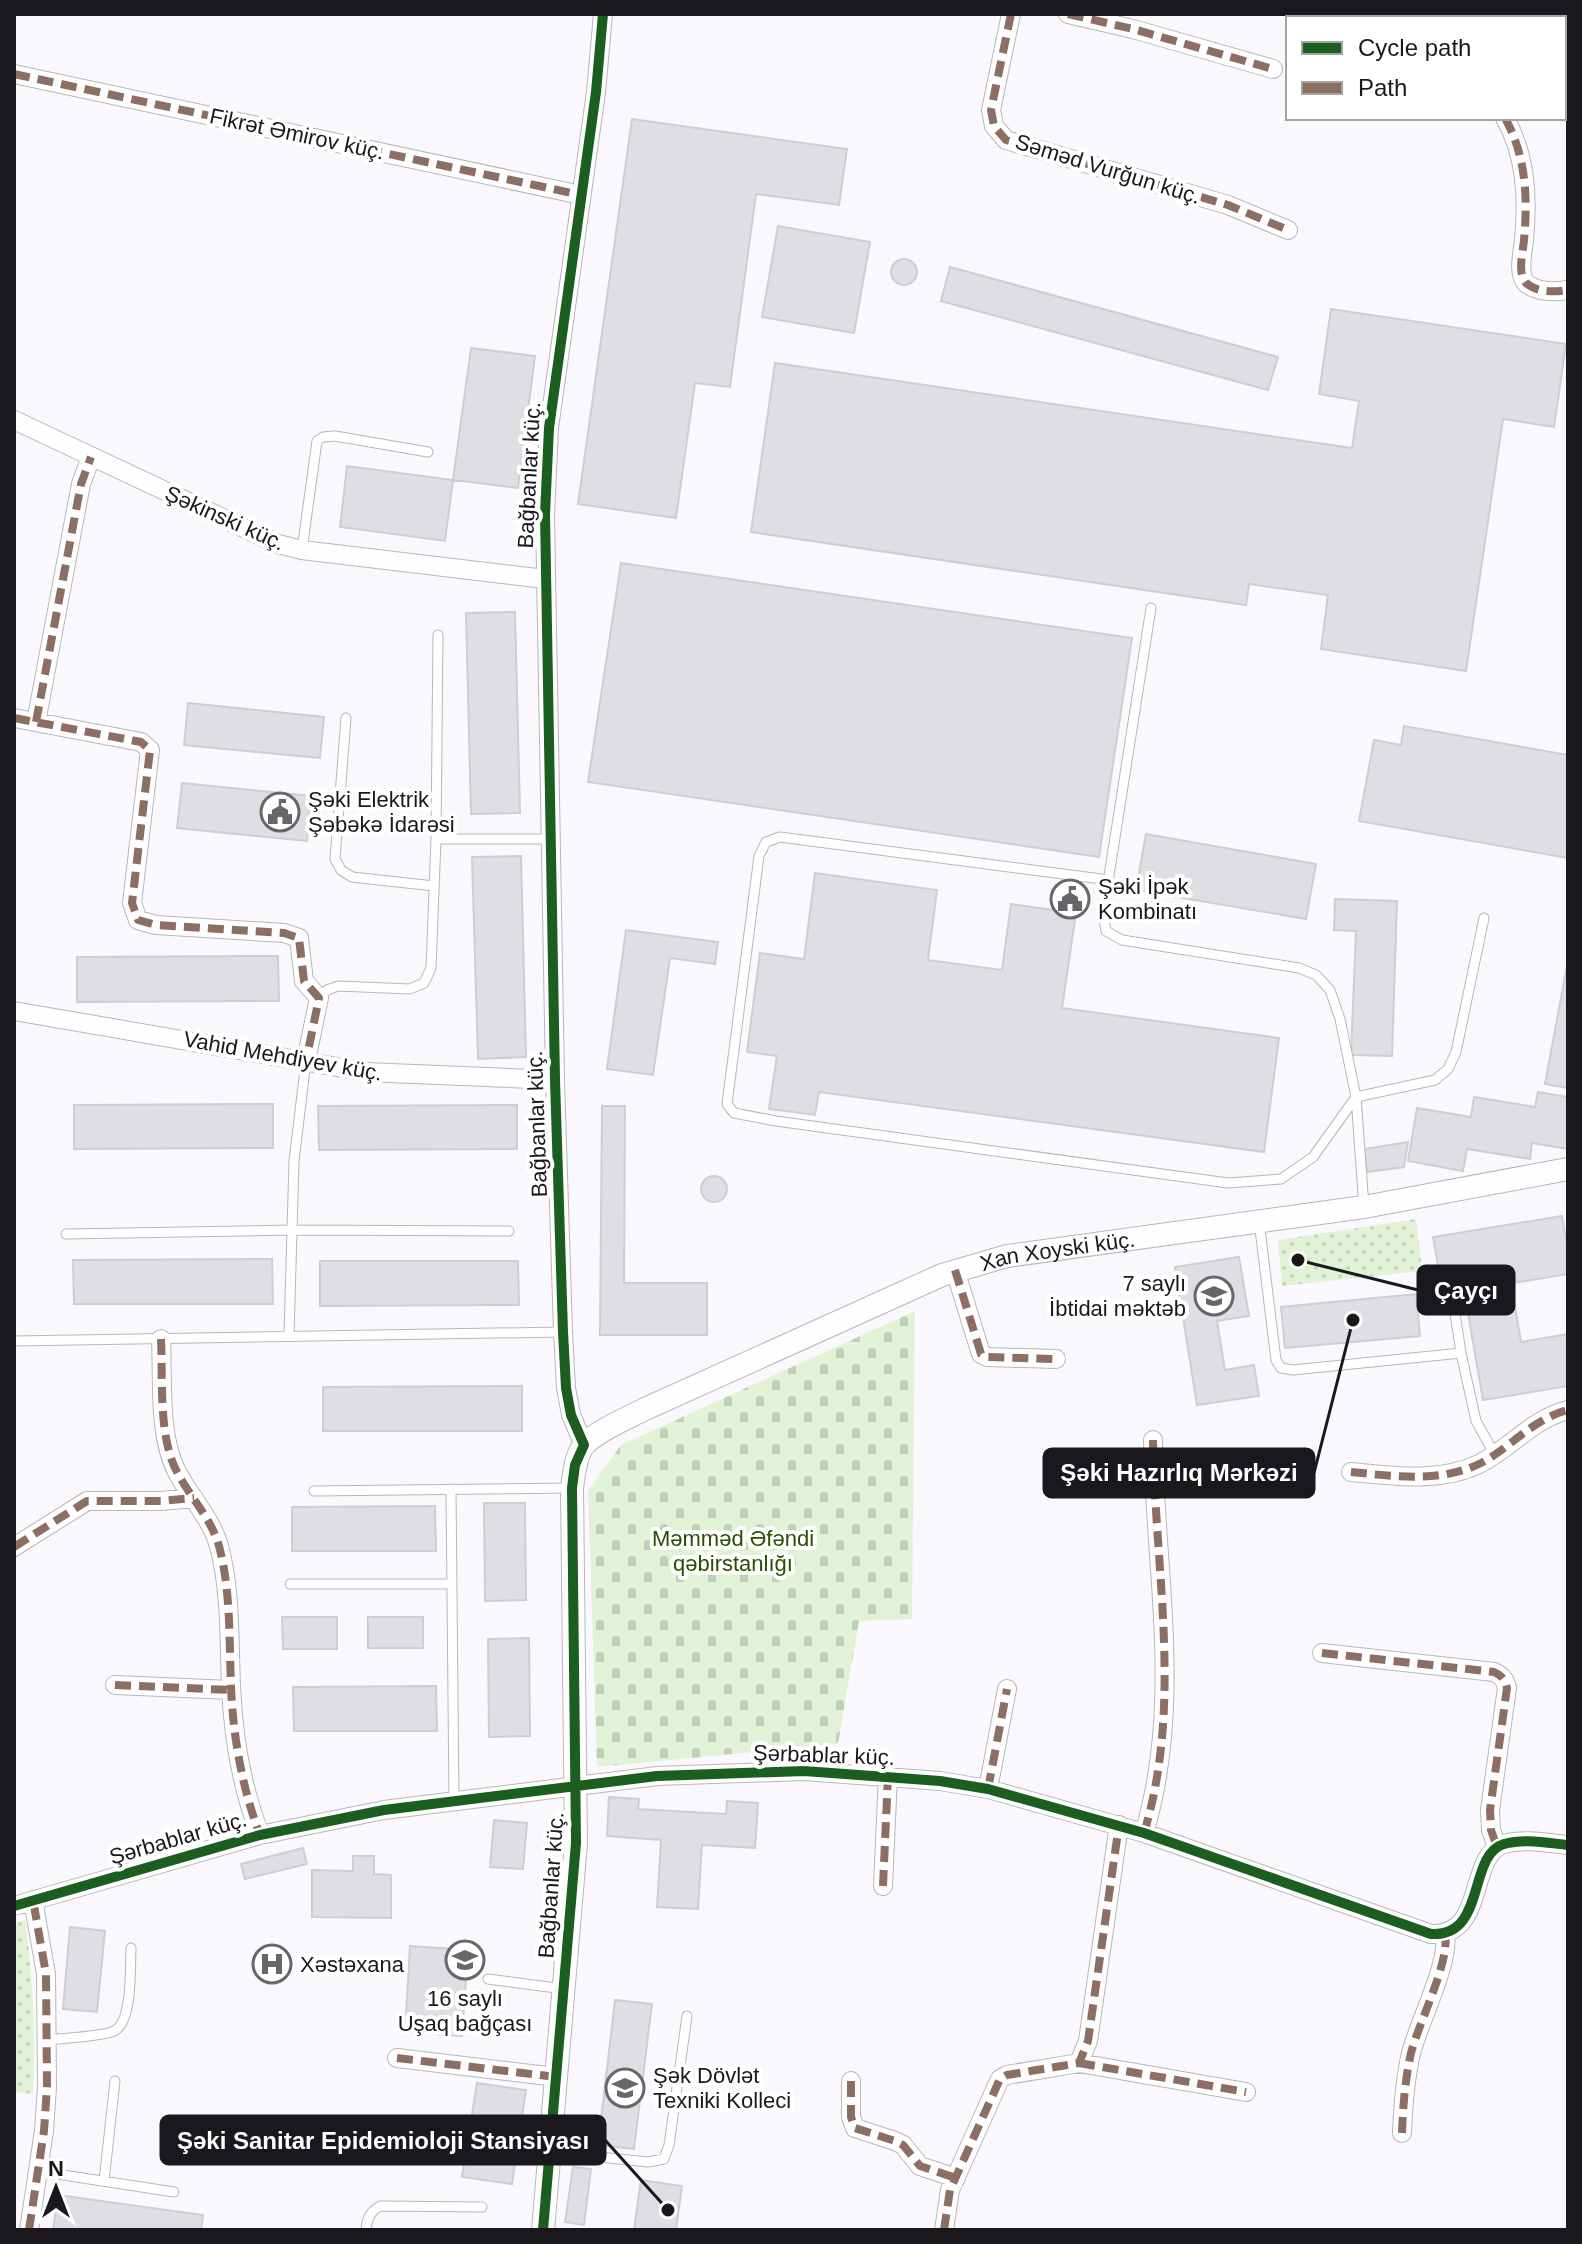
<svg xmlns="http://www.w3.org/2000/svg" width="1582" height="2244" viewBox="0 0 1582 2244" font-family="Helvetica,sans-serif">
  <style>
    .grass { fill: url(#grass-dots) }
    .cemetery { fill: url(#cemetery-stones) }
    .building { fill: #e0dee2; stroke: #d0cdd1; stroke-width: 2 }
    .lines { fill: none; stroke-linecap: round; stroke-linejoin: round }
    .service-casing { stroke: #b9b6ba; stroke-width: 11 }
    .minor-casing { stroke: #b9b6ba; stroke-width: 20 }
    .tertiary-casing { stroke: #b9b6ba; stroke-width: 24 }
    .service { stroke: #fefeff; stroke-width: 9 }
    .minor { stroke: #fefeff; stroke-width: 18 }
    .tertiary { stroke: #fefeff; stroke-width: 22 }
    .quiet { stroke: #8d6e63; stroke-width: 8; stroke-dasharray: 16 8; stroke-linecap: butt }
    .cycleway-casing { stroke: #fff; stroke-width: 15 }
    .cycleway { stroke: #1b5e20; stroke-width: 10 }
    .labels { text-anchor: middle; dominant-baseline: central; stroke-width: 8; stroke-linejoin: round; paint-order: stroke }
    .street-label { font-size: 22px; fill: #1a181c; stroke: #fff }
    .poi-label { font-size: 22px; fill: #1a181c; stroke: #fff; text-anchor: start }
    .park-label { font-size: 22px; fill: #284e00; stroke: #fff }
    .leader { fill: none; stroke: #1a181c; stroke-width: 3 }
    .callout-dot { fill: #1a181c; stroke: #fff; stroke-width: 3 }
    .callout { fill: #1a181c; stroke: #1a181c; stroke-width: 3 }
    .callout-label { font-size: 24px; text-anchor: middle; font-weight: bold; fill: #fff }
  </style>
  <defs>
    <pattern id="grass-dots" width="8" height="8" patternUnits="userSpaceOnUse" patternTransform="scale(2)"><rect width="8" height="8" fill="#e1f2d7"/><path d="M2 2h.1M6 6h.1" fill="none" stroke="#c0cfb8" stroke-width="1.8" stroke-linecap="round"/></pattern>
    <pattern id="cemetery-stones" width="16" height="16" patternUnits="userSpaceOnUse" patternTransform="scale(2)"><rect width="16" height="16" fill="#e1f2d7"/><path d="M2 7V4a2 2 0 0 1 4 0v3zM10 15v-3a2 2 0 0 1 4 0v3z" fill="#c0cfb8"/></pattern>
  </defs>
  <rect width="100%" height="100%" fill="#fbf8fd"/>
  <path class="grass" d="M1416,1219L1422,1271L1282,1286L1278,1240Z
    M25,1920C33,1979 36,2034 33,2094L14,2092V1923Z"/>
  <path class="cemetery" d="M915,1311L912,1619L859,1621L838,1744L597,1767L588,1491L621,1445Z"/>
  <path class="building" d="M632,119L847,149L839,205L756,194L730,387L695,383L676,518L578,504Z
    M778,226L870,242L854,333L762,317Z
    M891 272a13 13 0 1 1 26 0a13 13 0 1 1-26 0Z
    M950,267L1278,357L1268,390L941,301Z
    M1331,309L1566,344L1554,427L1503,419L1466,671L1321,649L1328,595L1249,584L1246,605L751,532L775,363L1352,448L1359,401L1319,394Z
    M471,348L535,356L518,488L453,480Z
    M347,466L453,480L445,541L340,527Z
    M621,563L1132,638L1099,857L588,782Z
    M515,612L520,813L471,814L466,613Z
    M188,703L324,717L320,758L184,745Z
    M1404,726L1568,755V858L1359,821L1374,740L1401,745Z
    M182,783L311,796L307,841L177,828Z
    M1146,834L1316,864L1306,919L1136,890Z
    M521,856L526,1057L478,1059L472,857Z
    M815,873L937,890L928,960L1002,970L1011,904L1076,913L1062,1008L1279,1038L1264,1152L819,1092L815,1115L769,1109L777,1056L747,1052L760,953L804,959Z
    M1335,899L1397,901L1392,1056L1351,1055L1356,931L1334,930Z
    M626,930L718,942L715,964L670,958L653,1075L607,1069Z
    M278,956L279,1001L77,1002V957Z
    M1568,960V1088L1545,1084Z
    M1538,1092L1568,1097V1149L1532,1143L1530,1159L1467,1149L1463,1171L1408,1161L1417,1108L1471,1117L1474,1097L1535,1107Z
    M273,1104V1148L74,1149V1105Z
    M517,1105V1149L319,1150L318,1106Z
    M602,1106H625L624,1283H707V1335H600Z
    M1408,1142L1404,1167L1367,1172L1364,1149Z
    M701 1189a13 13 0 1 1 26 0a13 13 0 1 1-26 0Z
    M1562,1216L1568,1251V1274L1488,1287L1492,1311L1515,1307L1521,1342L1568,1334V1386L1483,1400L1464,1290L1443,1294L1433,1237Z
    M1239,1257L1249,1316L1217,1321L1225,1370L1254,1365L1259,1396L1197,1405L1175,1267Z
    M272,1259L273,1304H74L73,1260Z
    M320,1261H518L519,1305L320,1306Z
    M1416,1294L1420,1336L1285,1348L1281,1307Z
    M522,1386V1431H323V1387Z
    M484,1503H525L526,1600L485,1601Z
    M435,1506L436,1551H292V1507Z
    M282,1617H337V1649H283Z
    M368,1617H423V1648H368Z
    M529,1638L530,1736L489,1737L488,1639Z
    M436,1686L437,1731H294L293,1687Z
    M609,1797L639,1799L638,1809L726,1814L727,1801L758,1803L755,1848L702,1845L698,1909L657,1907L661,1840L607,1836Z
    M494,1820L527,1823L523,1869L490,1867Z
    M303,1848L307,1864L245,1879L241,1864Z
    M353,1856H374V1874L391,1875V1918L312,1917V1870L353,1871Z
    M70,1927L105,1931L97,2012L63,2009Z
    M410,1946L468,1950L462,2036L405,2032Z
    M615,2000L652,2004L634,2149L598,2145Z
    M477,2083L526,2090L512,2184L462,2177Z
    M573,2167L591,2169L584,2225L565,2222Z
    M641,2180L682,2186L676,2230H634Z
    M58,2195L203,2215L201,2230H53Z"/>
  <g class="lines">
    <defs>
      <path id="service" d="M302,550L317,441L323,437L335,436L428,452
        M1151,608L1103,914L1106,931L1122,940L1299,968L1316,975L1330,990L1340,1019L1356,1097L1364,1207
        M346,718L335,859L341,870L352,877L434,886
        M436,839H550
        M1109,880L780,837L766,842L759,856L727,1104L734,1113L776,1121L1228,1183L1281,1179L1313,1157L1356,1097L1435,1080L1448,1069L1456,1052L1484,918
        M319,998L327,990L338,986L410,989L424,983L431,968L436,839L438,635
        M1259,1221L1276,1360L1281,1368L1293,1370L1461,1353L1476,1421L1494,1453
        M66,1234L292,1230L509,1231
        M1454,1307L1461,1353
        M289,1335L294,1161L306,1061
        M14,1341L563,1332
        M451,1489L454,1802
        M314,1491L572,1488
        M290,1584H452
        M488,1979L564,1989
        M46,2040C62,2038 101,2037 114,2031C133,2022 130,1967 131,1948
        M550,2152L648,2162L664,2159L669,2145L687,2016
        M37,2171L174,2192
        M104,2181L115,2081
        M366,2230C367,2218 370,2212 380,2206L482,2207"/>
      <path id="minor" d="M1011,14L991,110L994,126L1006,140L1228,205L1288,230
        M1068,14L1133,29L1273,69
        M1367,18V14
        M14,74L581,195
        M1505,118C1526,156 1528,197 1524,240C1523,252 1517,273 1526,283C1537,293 1555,292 1568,290
        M14,420L278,544L302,550L545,579
        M14,718L141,742L150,750L132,903L138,920L156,925L284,933L299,938L304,981L319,998L306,1061
        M36,722L81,484L91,457
        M14,1011L366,1072L555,1080
        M955,1270L981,1354L987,1357L1056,1359
        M161,1339C163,1379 158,1436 177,1472C190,1497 211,1518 219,1546C231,1591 229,1639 231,1686C233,1736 242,1788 260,1835
        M584,1445L571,1415L566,1388L563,1332L555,1080L545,514L549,428L596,92L603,14
        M1351,1472C1393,1476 1439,1483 1479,1464C1511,1448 1532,1419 1568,1410
        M14,1547L87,1501H161L194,1498
        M1322,1653L1494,1672C1502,1676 1505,1679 1507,1688L1490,1810L1491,1830L1497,1847
        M115,1685L231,1690
        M988,1789L1007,1689
        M1144,1833C1183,1704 1155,1572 1153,1440
        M883,1886L888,1776
        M14,1906L260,1835L384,1810L657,1776L804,1771L940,1781L988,1789L1144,1833L1431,1934C1487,1937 1467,1855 1504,1844C1524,1838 1548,1843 1568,1845
        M397,2058L556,2077
        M1079,2063L1246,2092
        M851,2081V2117L855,2128L895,2141L903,2145L920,2166L956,2178
        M1402,2133C1403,2106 1405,2080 1411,2053C1419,2022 1450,1962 1445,1935
        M29,2230L44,2131L47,2087L46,1974L33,1900
        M944,2230L950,2190L1000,2079L1007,2075L1079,2063L1088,2041L1119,1825"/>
      <g id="tertiary">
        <path id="s1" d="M543,2230L576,1843L572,1488C574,1475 575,1456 584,1445C596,1431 628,1418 645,1409L942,1275L1007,1256L1364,1207L1568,1169"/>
      </g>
    </defs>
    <use href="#service" class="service-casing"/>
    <use href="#minor" class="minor-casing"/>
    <use href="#tertiary" class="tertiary-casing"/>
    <use href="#service" class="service"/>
    <use href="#minor" class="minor"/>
    <use href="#tertiary" class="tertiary"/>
    <path class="quiet" d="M1011,14L991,110L994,126L1006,140L1228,205L1288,230
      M1068,14L1133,29L1273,69
      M1367,18V14
      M14,74L581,195
      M1505,118C1526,156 1528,197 1524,240C1523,252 1517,273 1526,283C1537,293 1555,292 1568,290
      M14,718L141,742L150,750L132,903L138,920L156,925L284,933L299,938L304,981L319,998L306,1061
      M36,722L81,484L91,457
      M955,1270L981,1354L987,1357L1056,1359
      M161,1339C163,1379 158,1436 177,1472C190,1497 211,1518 219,1546C231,1591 229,1639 231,1686C233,1736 242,1788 260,1835
      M1351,1472C1393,1476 1439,1483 1479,1464C1511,1448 1532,1419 1568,1410
      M14,1547L87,1501H161L194,1498
      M1322,1653L1494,1672C1502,1676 1505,1679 1507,1688L1490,1810L1491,1830L1497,1847
      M115,1685L231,1690
      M988,1789L1007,1689
      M1144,1833C1183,1704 1155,1572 1153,1440
      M883,1886L888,1776
      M397,2058L556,2077
      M1079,2063L1246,2092
      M851,2081V2117L855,2128L895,2141L903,2145L920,2166L956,2178
      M1402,2133C1403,2106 1405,2080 1411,2053C1419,2022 1450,1962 1445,1935
      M29,2230L44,2131L47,2087L46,1974L33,1900
      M944,2230L950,2190L1000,2079L1007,2075L1079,2063L1088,2041L1119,1825"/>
    <defs>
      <path id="cycleway" d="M14,1906L260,1835L384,1810L657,1776L804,1771L940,1781L988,1789L1144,1833L1431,1934C1487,1937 1467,1855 1504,1844C1524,1838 1548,1843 1568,1845
        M543,2230L576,1843L572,1488L575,1465L584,1445L571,1415L566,1388L563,1332L555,1080L545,514L549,428L596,92L603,14"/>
    </defs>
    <use href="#cycleway" class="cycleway-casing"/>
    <use href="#cycleway" class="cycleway"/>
  </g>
  <defs>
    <symbol id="civic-ring" viewBox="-11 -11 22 22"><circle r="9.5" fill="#fff" stroke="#69666b" stroke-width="1.5"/><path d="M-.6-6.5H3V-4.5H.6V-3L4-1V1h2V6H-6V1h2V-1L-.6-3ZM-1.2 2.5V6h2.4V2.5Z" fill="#69666b"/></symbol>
    <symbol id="school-ring" viewBox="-11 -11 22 22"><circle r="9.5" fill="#fff" stroke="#69666b" stroke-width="1.5"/><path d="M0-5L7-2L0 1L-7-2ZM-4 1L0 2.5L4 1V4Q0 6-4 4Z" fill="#69666b"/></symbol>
    <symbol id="hospital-ring" viewBox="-11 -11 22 22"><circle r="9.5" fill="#fff" stroke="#69666b" stroke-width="1.5"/><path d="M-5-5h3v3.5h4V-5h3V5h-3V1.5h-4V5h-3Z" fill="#69666b"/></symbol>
    <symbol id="university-ring" viewBox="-11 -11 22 22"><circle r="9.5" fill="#fff" stroke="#69666b" stroke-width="1.5"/><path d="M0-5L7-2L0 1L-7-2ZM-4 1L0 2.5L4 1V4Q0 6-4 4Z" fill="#69666b"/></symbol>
  </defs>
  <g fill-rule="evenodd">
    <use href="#civic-ring" x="258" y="790" width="44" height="44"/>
    <use href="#civic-ring" x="1048" y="877" width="44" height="44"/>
    <use href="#school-ring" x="1192" y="1274" width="44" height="44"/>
    <use href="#school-ring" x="443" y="1938" width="44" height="44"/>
    <use href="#hospital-ring" x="250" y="1942" width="44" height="44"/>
    <use href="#university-ring" x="603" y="2066" width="44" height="44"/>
  </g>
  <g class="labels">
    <g class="street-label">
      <text transform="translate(297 134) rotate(12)">Fikrət Əmirov küç.</text>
      <text transform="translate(1108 169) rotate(17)">Səməd Vurğun küç.</text>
      <text transform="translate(529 475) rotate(-87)">Bağbanlar küç.</text>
      <text transform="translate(225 518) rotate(24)">Şəkinski küç.</text>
      <text transform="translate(283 1056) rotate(10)">Vahid Mehdiyev küç.</text>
      <text transform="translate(537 1124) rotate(-92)">Bağbanlar küç.</text>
      <text stroke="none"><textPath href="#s1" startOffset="1304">Xan Xoyski küç.</textPath></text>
      <text transform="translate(824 1755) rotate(2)">Şərbablar küç.</text>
      <text transform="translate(178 1838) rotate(-16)">Şərbablar küç.</text>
      <text transform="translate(551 1885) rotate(-86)">Bağbanlar küç.</text>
    </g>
    <g class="poi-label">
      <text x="308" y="799">Şəki Elektrik<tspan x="308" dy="25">Şəbəkə İdarəsi</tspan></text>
      <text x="1098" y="886">Şəki İpək<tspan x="1098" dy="25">Kombinatı</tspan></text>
      <text x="1186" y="1283" text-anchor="end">7 saylı<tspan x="1186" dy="25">İbtidai məktəb</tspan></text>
      <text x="300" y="1964">Xəstəxana</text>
      <text x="465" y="1998" text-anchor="middle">16 saylı<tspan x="465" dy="25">Uşaq bağçası</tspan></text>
      <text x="653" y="2075">Şək Dövlət<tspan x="653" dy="25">Texniki Kolleci</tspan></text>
    </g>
    <g class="park-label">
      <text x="733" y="1538">Məmməd Əfəndi<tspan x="733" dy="25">qəbirstanlığı</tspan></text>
    </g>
  </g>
  <path class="leader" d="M1298 1260L1418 1290M1353 1320L1314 1473M668 2210L605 2140"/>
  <g class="callout-dot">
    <circle cx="1298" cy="1260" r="8"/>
    <circle cx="1353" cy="1320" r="8"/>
    <circle cx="668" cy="2210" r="8"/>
  </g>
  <g class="callout">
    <rect x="1418" y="1266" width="96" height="48" rx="8"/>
    <rect x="1044" y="1449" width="270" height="48" rx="8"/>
    <rect x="161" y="2116" width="444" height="48" rx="8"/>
  </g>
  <g class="callout-label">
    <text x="1466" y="1299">Çayçı</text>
    <text x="1179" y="1481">Şəki Hazırlıq Mərkəzi</text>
    <text x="383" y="2149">Şəki Sanitar Epidemioloji Stansiyası</text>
  </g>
  <rect width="1582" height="2244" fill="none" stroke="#1a181c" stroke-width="32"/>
  <rect x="1286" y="16" width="280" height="104" fill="#ffffff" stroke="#a3a3a4" stroke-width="2"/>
  <rect x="1302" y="42" width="40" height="12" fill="#1b5e20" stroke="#a3a3a4" stroke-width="2"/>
  <text x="1358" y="56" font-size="24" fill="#1a181c">Cycle path</text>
  <rect x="1302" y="82" width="40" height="12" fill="#8d6e63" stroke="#a3a3a4" stroke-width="2"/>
  <text x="1358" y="96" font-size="24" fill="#1a181c">Path</text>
  <g transform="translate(56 2188)" stroke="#ffffff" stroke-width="6" paint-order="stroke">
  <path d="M0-6L14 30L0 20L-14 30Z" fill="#1a181c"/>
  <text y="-12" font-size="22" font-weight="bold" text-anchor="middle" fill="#1a181c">N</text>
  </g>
</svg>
